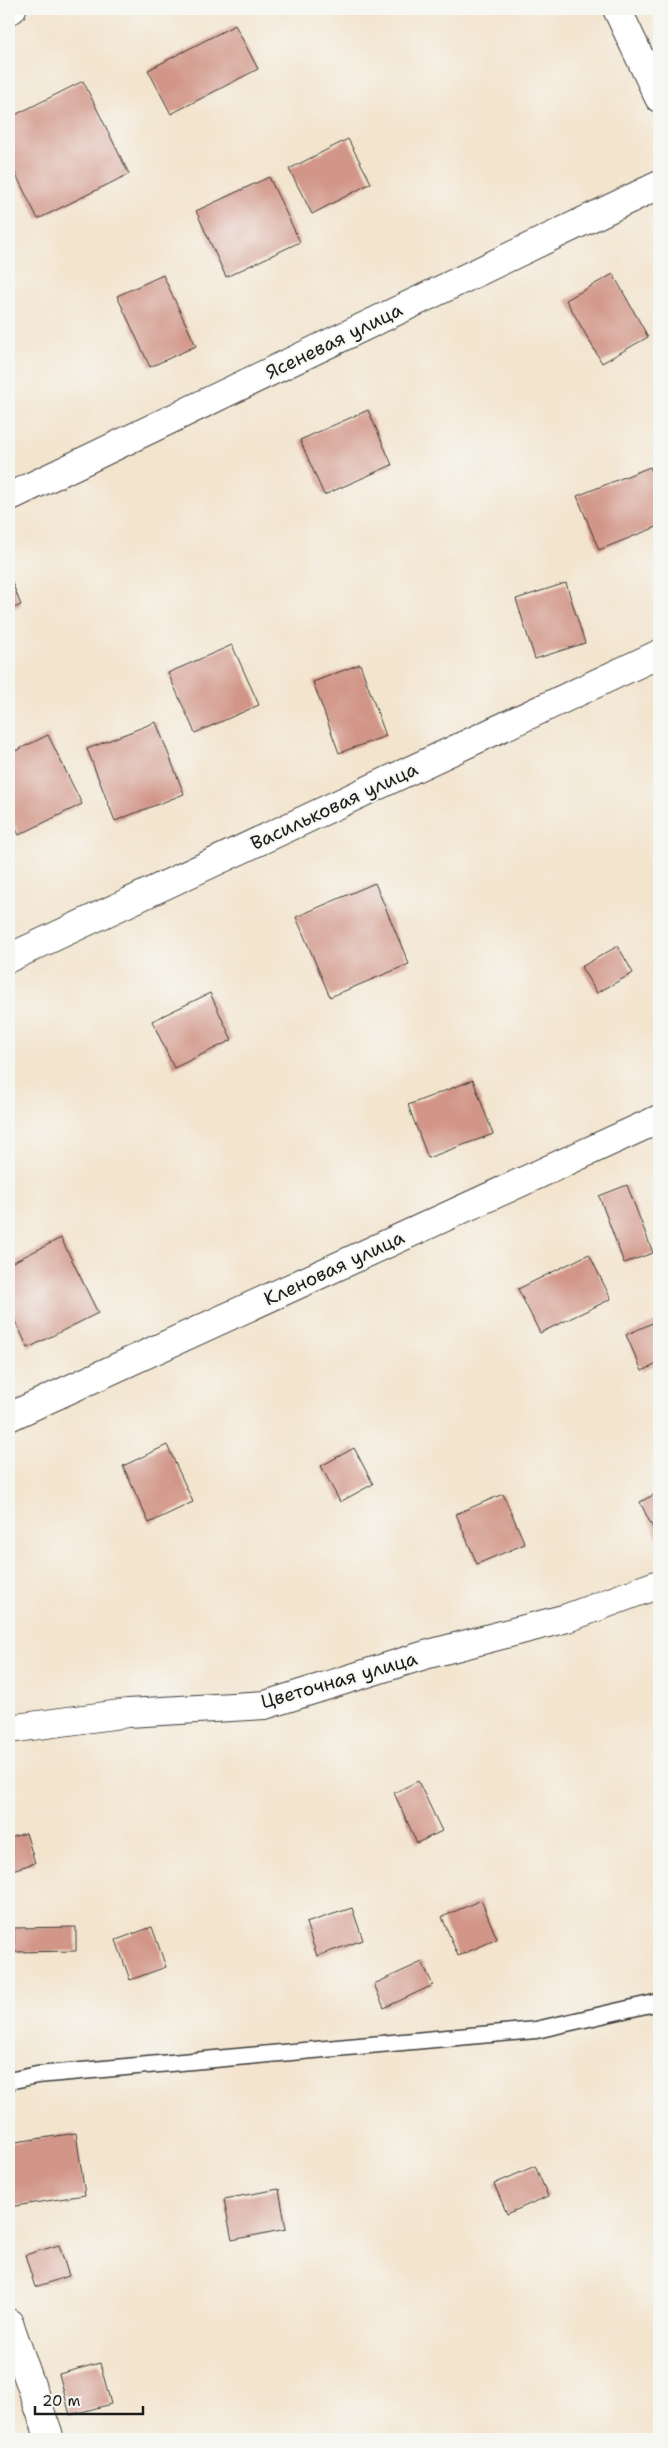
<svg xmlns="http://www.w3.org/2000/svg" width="668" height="2448" viewBox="0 0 668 2448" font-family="'Shantell Sans',sans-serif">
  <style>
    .building { fill: #d29688 }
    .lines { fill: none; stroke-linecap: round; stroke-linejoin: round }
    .lane-casing { stroke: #3c3a37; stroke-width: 19 }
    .street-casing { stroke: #3c3a37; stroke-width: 30 }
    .lane { stroke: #fff; stroke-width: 16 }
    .street { stroke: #fff; stroke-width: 28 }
    .labels { text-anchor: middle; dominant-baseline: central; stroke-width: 4; stroke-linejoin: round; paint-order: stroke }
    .street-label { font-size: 19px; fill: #1c1c1c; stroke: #f6f6f2 }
  </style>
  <rect width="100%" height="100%" fill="#f6f6f2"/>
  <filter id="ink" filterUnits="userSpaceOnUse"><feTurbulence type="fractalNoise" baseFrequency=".02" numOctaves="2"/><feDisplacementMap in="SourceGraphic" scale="10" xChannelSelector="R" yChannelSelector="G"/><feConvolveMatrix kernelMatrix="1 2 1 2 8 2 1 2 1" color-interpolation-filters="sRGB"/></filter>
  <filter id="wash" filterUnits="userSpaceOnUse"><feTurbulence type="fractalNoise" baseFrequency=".0096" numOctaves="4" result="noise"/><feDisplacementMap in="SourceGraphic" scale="20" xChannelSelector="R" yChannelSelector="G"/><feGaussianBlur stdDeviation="1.12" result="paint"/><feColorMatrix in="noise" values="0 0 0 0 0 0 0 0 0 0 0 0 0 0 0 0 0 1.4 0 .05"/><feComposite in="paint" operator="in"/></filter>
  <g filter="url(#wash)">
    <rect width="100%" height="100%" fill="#f3e4ce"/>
    <g id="blocks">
      <path class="building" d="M235,25L258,69L171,114L148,70Z
        M83,81L129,174L38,219L9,161V118Z
        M348,139L371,183L312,214L289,169Z
        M269,177L300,242L226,277L196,211Z
        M613,274L648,337L602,363L566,300Z
        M163,275L196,346L150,367L117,296Z
        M368,410L392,465L324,495L300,440Z
        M650,467L659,490V526L599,550L577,496Z
        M10,577L21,605L9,610V578Z
        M566,583L585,643L535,659L516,599Z
        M232,645L259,705L195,733L168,673Z
        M360,664L386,736L339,753L313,682Z
        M156,722L184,794L115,821L87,749Z
        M48,735L82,804L19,835L9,815V754Z
        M375,883L409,964L330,997L296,917Z
        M618,946L633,973L597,993L581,967Z
        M210,993L232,1040L174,1068L152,1021Z
        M473,1080L493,1134L428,1158L408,1105Z
        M627,1185L653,1253L624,1263L599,1196Z
        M61,1238L98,1313L28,1348L9,1308V1264Z
        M589,1254L611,1299L540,1333L518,1289Z
        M659,1320V1363L642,1371L626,1335Z
        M167,1445L193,1502L149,1523L123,1466Z
        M354,1448L373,1484L340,1502L321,1466Z
        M659,1492V1541L640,1502Z
        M503,1494L525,1544L477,1564L456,1514Z
        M418,1781L442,1831L417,1843L394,1793Z
        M26,1833L35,1863L9,1871V1838Z
        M481,1900L497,1939L458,1956L442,1917Z
        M352,1908L363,1940L317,1956L306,1923Z
        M76,1927V1951L14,1952V1928Z
        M152,1927L166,1967L130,1980L116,1940Z
        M422,1962L433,1985L384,2008L374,1984Z
        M76,2133L85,2195L9,2207V2143Z
        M535,2166L548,2196L507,2214L494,2184Z
        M279,2189L286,2229L232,2240L224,2199Z
        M59,2245L69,2276L35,2287L25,2255Z
        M100,2363L111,2404L70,2415L59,2374Z"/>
    </g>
  </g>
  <g filter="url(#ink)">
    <use href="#blocks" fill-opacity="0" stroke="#3c3a37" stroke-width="1"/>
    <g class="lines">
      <defs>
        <path id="lane" d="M9,2081L37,2075L536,2030L659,2002"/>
        <path id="street" d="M617,9L659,98
          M9,10L12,9
          M9,497L659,185
          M9,958L659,654
          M9,1417L659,1119
          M9,1729L128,1713L265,1705L425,1655L567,1618L659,1584
          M9,2323L50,2439"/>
      </defs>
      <use href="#lane" class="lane-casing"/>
      <use href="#street" class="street-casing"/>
      <use href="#lane" class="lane"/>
      <use href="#street" class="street"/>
    </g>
  </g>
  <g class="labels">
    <g class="street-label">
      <text transform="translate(334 341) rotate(-26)">Ясеневая улица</text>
      <text transform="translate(334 806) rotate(-25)">Васильковая улица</text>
      <text transform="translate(334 1268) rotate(-25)">Кленовая улица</text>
      <text transform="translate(339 1680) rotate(-16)">Цветочная улица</text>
    </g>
  </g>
  <rect width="668" height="2448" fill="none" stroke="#f6f6f2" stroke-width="30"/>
  <path d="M35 2406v8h108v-8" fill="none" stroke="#1c1c1c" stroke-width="2.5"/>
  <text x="42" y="2406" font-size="15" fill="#1c1c1c" stroke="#f6f6f2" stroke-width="4" paint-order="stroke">20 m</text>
</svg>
